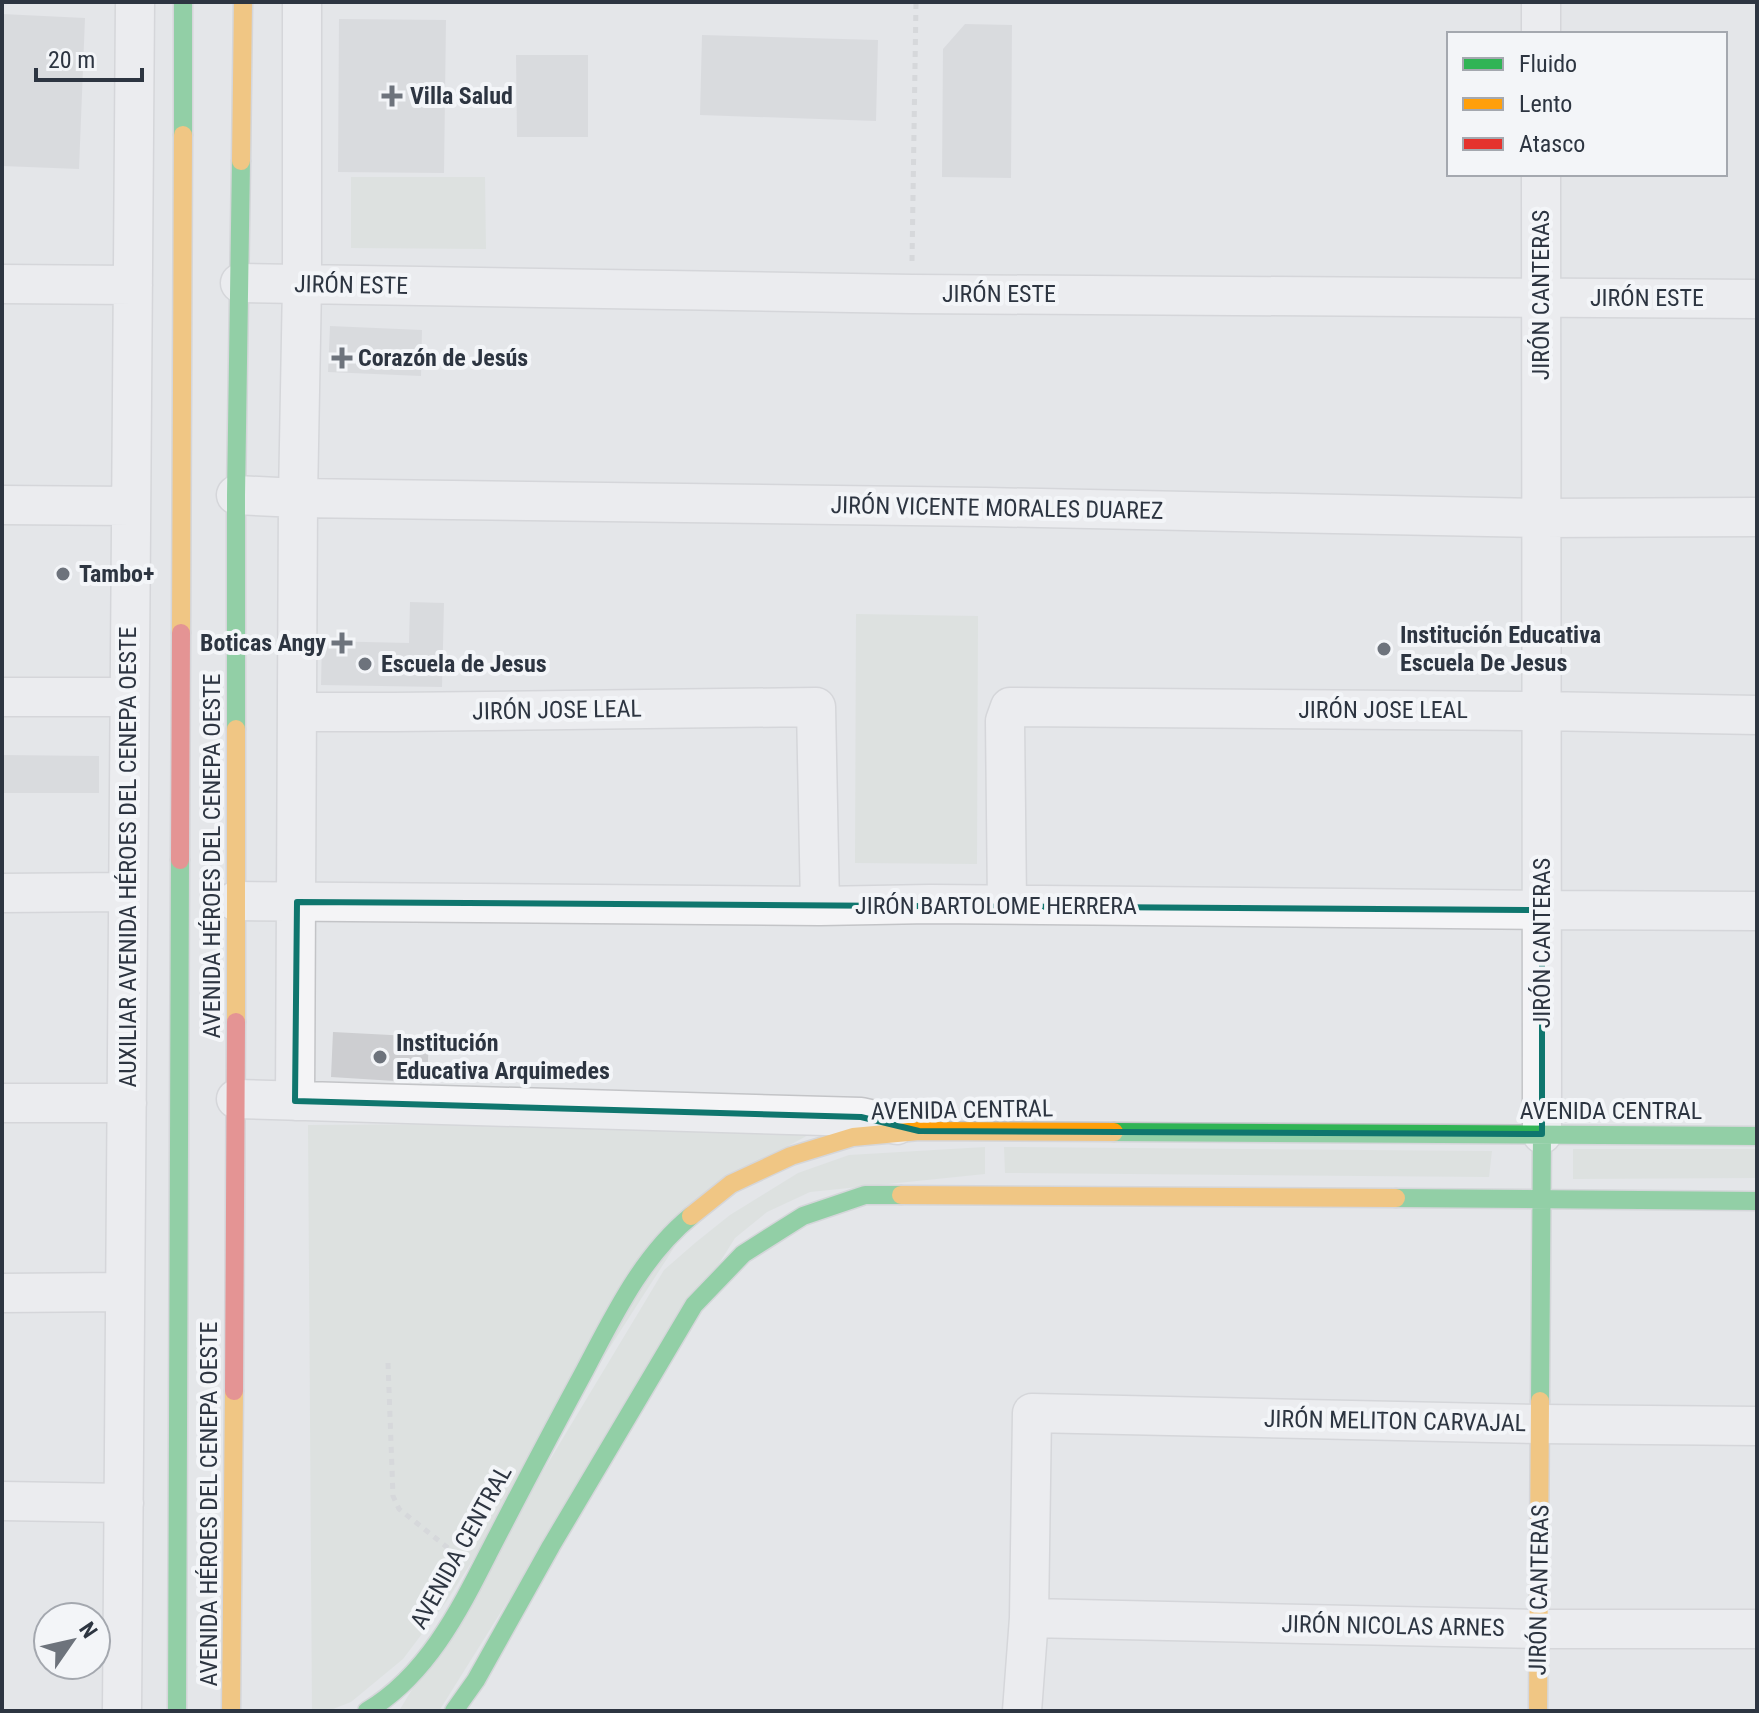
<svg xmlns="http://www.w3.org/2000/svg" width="1759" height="1713" viewBox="0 0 1759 1713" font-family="'Roboto Condensed',sans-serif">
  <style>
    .green { fill: #d5dcd5 }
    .building { fill: #cdced1 }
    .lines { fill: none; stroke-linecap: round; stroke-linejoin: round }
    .street-casing { stroke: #c3c4c7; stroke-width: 41 }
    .fast-casing { stroke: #c3c4c7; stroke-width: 21 }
    .slow-casing { stroke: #c3c4c7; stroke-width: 21 }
    .jam-casing { stroke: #c3c4c7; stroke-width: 21 }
    .path { stroke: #c5c7c9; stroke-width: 5; stroke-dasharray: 6 6; stroke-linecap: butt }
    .street { stroke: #f4f4f6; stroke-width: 38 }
    .fast { stroke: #30b455; stroke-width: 18 }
    .slow { stroke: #ff9f0a; stroke-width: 18 }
    .jam { stroke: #e5322d; stroke-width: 18 }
    .marked { fill: none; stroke: #0f766e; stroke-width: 6; stroke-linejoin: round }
    .poi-dot { fill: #6d737c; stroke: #f3f5f8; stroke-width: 3 }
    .labels { text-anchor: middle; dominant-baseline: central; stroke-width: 8; stroke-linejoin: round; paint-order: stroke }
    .poi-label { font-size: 24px; font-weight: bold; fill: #2d3541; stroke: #f3f5f8; text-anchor: start }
    .street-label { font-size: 24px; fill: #2d3541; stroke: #f3f5f8 }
  </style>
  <rect width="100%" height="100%" fill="#e4e6e9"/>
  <path class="green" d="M351,177H485L486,249L351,248Z
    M856,614L978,616L977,864L855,863Z
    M832,1122L713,1187L446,1602L403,1659L351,1702L328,1711H312L308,1125Z
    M985,1147V1174L810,1192L767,1212L735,1238L439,1711H399L664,1270L695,1243L730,1215L798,1173L849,1155Z
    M1004,1147L1492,1151L1489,1177L1005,1173Z
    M1573,1149H1757V1178L1573,1179Z"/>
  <path class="building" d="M2,14L85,18L79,169L2,166Z
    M339,19L446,20L444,173L338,172Z
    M965,24L1012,25L1011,178L942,177L943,49Z
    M702,35L878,40L876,121L700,115Z
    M516,55H588V137H517Z
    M330,326L422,330L421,376L328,372Z
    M410,602L444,603L442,687L321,685L322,641L409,643Z
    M2,755L99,756V793H2Z
    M333,1032L429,1037L427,1083L331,1077Z"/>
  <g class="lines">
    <defs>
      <path id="street" d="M1541,34V2
        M1541,174L1542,1134
        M240,283L912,294L1757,299
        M2,284L133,285
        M236,495L298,498L985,507L1542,518L1757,517
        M2,505L131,506
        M2,697H129
        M298,712H394L816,707L820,906
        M2,893L128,892
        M235,901L820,906L930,904L1542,910L1757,911
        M1007,904L1005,721L1010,707L1540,711L1757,715
        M236,1099L861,1117L897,1125
        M295,1101L298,498L302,284V2
        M2,1103H127
        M2,1293L125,1292
        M2,1501L124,1503
        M1029,1618L1539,1629H1757
        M122,1711L135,2
        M1022,1711L1029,1618L1032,1413L1540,1424L1757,1426"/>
      <path id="fast" d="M183,135V2
        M236,729V495L241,161
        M1114,1132L1757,1136
        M1396,1198L1757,1201
        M1540,1401L1542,1134
        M177,1711L180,860
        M367,1711C426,1676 458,1613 488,1554C520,1492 552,1431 585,1370C614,1315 642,1256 691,1216
        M454,1711L476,1680L551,1546L694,1305L743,1254L803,1216L865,1195H901"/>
      <path id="slow" d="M241,161L243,2
        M181,633L183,135
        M236,729V1022
        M901,1195L1396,1198
        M691,1216L731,1184L791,1156L853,1137L919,1131L1114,1132
        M231,1711L234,1391
        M1538,1711L1540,1401"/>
      <path id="jam" d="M180,860L181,633
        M234,1391L236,1022"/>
    </defs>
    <use href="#street" class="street-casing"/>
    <use href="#fast" class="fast-casing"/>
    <use href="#slow" class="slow-casing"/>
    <use href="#jam" class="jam-casing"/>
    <path class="path" d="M912,261L916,2
      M388,1363L393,1496L399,1509L448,1548"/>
    <use href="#street" class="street"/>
    <use href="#fast" class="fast"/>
    <use href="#slow" class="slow"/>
    <use href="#jam" class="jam"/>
  </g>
  <path d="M0 0H1759V1713H0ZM297,902L1542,910V1134L919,1131L861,1117L295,1101Z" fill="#e4e6e9" fill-opacity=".55" fill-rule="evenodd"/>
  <path class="marked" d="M297,902L1542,910V1134L919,1131L861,1117L295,1101Z"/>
  <g class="poi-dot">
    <path d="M388 84h8v8h8v8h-8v8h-8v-8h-8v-8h8z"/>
    <path d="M338 346h8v8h8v8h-8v8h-8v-8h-8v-8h8z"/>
    <circle cx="63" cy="574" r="8"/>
    <path d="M338 631h8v8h8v8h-8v8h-8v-8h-8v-8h8z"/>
    <circle cx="1384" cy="649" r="8"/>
    <circle cx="365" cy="664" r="8"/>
    <circle cx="380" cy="1057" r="8"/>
  </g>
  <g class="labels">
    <g class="poi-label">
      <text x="410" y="96">Villa Salud</text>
      <text x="358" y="358">Corazón de Jesús</text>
      <text x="79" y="574">Tambo+</text>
      <text x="1400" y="635">Institución Educativa<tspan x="1400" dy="28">Escuela De Jesus</tspan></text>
      <text x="326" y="643" text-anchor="end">Boticas Angy</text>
      <text x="381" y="664">Escuela de Jesus</text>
      <text x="396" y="1043">Institución<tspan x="396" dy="28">Educativa Arquimedes</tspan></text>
    </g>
    <g class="street-label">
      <text transform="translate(351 285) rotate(1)">JIRÓN ESTE</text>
      <text x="999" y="294">JIRÓN ESTE</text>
      <text transform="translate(1541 295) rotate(-90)">JIRÓN CANTERAS</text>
      <text x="1647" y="298">JIRÓN ESTE</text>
      <text transform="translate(997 508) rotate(1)">JIRÓN VICENTE MORALES DUAREZ</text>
      <text transform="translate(557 710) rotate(-1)">JIRÓN JOSE LEAL</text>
      <text x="1383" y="710">JIRÓN JOSE LEAL</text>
      <text transform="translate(212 856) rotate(-90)">AVENIDA HÉROES DEL CENEPA OESTE</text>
      <text transform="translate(128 857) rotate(-90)">AUXILIAR AVENIDA HÉROES DEL CENEPA OESTE</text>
      <text x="996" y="906">JIRÓN BARTOLOME HERRERA</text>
      <text transform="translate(1542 943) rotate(-90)">JIRÓN CANTERAS</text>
      <text transform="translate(962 1110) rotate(-1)">AVENIDA CENTRAL</text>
      <text x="1611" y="1111">AVENIDA CENTRAL</text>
      <text transform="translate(1395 1421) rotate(1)">JIRÓN MELITON CARVAJAL</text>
      <text transform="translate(209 1504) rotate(-90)">AVENIDA HÉROES DEL CENEPA OESTE</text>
      <text transform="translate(461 1547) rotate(-61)">AVENIDA CENTRAL</text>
      <text transform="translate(1539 1590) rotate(-89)">JIRÓN CANTERAS</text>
      <text transform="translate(1393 1626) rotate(1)">JIRÓN NICOLAS ARNES</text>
    </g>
  </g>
  <rect width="1759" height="1713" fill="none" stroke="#2d3541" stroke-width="8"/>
  <rect x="1447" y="32" width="280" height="144" fill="#f3f5f8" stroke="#a4a8af" stroke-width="2"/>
  <rect x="1463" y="58" width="40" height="12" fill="#30b455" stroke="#a4a8af" stroke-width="2"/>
  <text x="1519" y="72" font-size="24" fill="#2d3541">Fluido</text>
  <rect x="1463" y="98" width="40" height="12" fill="#ff9f0a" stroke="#a4a8af" stroke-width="2"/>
  <text x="1519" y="112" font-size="24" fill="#2d3541">Lento</text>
  <rect x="1463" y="138" width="40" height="12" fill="#e5322d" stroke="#a4a8af" stroke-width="2"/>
  <text x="1519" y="152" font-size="24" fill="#2d3541">Atasco</text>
  <g transform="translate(72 1641) rotate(56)"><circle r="38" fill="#f3f5f8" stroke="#a4a8af" stroke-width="2"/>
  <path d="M0-6L14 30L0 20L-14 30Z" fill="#6d737c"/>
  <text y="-12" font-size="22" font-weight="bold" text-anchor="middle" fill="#2d3541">N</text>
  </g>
  <path d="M36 68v12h106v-12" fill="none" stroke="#2d3541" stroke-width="4"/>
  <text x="48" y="68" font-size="24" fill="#2d3541" stroke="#f3f5f8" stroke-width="6" paint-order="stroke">20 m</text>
</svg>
